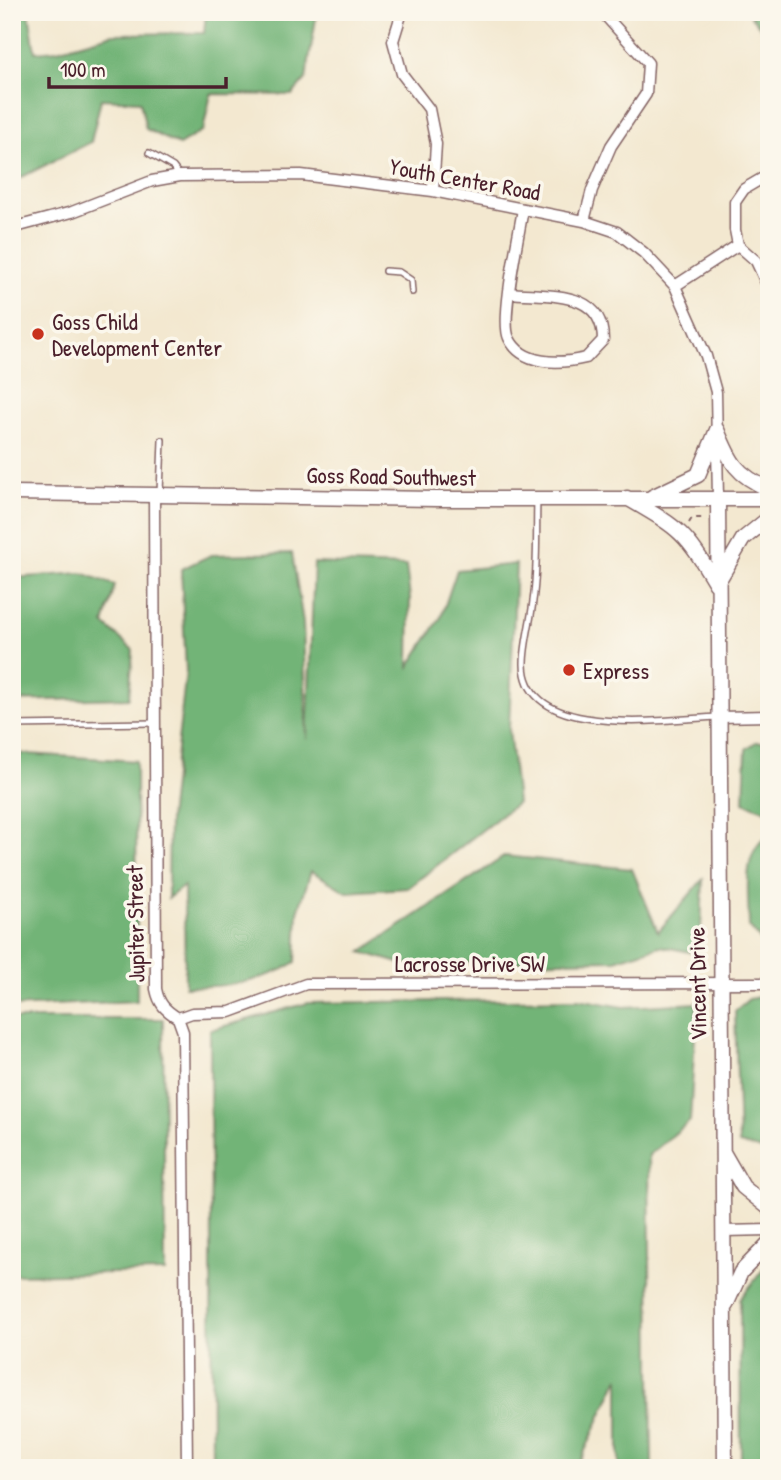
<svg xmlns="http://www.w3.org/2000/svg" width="781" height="1480" viewBox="0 0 781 1480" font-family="'Patrick Hand',sans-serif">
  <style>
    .forest { fill: #72b477; stroke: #5e6a51; stroke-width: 2 }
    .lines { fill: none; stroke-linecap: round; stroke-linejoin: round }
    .service-casing { stroke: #856565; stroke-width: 8 }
    .minor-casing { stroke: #856565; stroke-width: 13 }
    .tertiary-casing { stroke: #856565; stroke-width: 17 }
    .path { stroke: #856565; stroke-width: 2; stroke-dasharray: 5 5; stroke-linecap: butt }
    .service { stroke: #fff; stroke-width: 5 }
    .minor { stroke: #fff; stroke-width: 10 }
    .tertiary { stroke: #fff; stroke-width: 14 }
    .poi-dot { fill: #c8321e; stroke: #fbf7ec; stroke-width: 2.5 }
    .labels { text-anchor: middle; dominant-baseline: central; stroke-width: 7; stroke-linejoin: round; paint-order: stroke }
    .street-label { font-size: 23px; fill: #4a1f2b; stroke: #fbf7ec }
    .poi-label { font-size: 23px; fill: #4a1f2b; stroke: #fbf7ec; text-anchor: start }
  </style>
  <rect width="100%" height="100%" fill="#fbf7ec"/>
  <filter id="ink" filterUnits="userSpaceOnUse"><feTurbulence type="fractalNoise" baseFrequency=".0143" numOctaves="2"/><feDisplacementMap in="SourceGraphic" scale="14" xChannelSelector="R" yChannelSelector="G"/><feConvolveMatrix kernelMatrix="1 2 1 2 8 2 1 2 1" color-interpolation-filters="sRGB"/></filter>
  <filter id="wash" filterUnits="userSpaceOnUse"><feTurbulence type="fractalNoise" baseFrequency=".00686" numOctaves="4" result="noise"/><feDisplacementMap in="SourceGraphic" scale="28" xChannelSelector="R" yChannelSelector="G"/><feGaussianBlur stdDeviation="1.57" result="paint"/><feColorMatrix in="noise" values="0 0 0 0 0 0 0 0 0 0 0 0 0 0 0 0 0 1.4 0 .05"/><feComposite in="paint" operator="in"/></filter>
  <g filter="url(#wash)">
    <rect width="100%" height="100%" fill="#f3e8d0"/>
    <path class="forest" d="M12,12H29L35,52L57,50L113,34L204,33L206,12H317L306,79L292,95L211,94L203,130L179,145L146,129L140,101L101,99L91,142L12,182Z
      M747,12H769V37L767,34Z
      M292,553L303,622L307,740L314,563L406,566L410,598L409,667L441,617L457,570L516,564L509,729L517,803L408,888L347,892L311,871L298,912L296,962C263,983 224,987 185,987L184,886L168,898L169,819L186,671L181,569L211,555Z
      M82,573L115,585L104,624L133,650L129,698L12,701V578Z
      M756,742H769V812L744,802L746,749Z
      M12,753L136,761L137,1001L12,1007Z
      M769,835V950L749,927C749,897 740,852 769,835Z
      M505,856L632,869L658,932L703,879L700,954L660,946L615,960L402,964L361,952Z
      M769,995V1152L739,1144L735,1011L749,999Z
      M578,999L624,1007L697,1003L690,1121L649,1155L652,1468H619V1377L577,1468H212L210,1030L308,1003Z
      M12,1019H163L165,1272L12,1275Z
      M769,1262V1468H741L740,1299Z"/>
  </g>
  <g filter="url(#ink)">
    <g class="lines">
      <defs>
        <path id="service" d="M149,153L173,167L180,176
          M385,271L399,272L411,280L412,292
          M160,493L162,440
          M537,500C536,533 538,568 533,601C531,621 524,644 524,664C525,741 667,719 718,717
          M12,725L154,723"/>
        <path id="minor" d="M402,12L393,41L402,74L429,109L436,144L433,191
          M769,178L761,179L744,189L735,202V230L738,245L756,261L769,289
          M584,221L592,190L611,146L646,94L648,63L602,12
          M12,228L72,212L152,181L180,176L301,175L433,191L584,221L617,232L644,253L675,286L706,356L716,392L718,499
          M675,286L738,245
          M510,293C548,297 603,289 603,340L586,358C560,364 522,366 509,338C500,320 519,234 523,209
          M154,496L156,989C159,1004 165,1010 178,1018L183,1032L187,1468
          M719,717L769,716
          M178,1018L192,1013L230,1012L306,984L769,983
          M724,1231L769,1230"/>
        <path id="tertiary" d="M717,430C730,462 736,475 769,489
          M12,493L436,499H769
          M652,497L698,475L717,430
          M627,498C680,529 684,530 716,584
          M718,499L725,1468
          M719,580L743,539L769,518
          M724,1154L743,1187L769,1208
          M726,1305L741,1272L769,1243"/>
      </defs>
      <use href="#service" class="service-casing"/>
      <use href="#minor" class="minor-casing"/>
      <use href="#tertiary" class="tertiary-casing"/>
      <path class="path" d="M689,523L692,518H703"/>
      <use href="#service" class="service"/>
      <use href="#minor" class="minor"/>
      <use href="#tertiary" class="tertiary"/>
    </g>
  </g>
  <g class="poi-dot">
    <circle cx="38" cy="334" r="7"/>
    <circle cx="569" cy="670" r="7"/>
  </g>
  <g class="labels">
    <g class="street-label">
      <text transform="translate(465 179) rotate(10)">Youth Center Road</text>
      <text transform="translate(391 476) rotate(1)">Goss Road Southwest</text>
      <text transform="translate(135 924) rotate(-91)">Jupiter Street</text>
      <text x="470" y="963">Lacrosse Drive SW</text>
      <text transform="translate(697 984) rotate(-91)">Vincent Drive</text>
    </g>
    <g class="poi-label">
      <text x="52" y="321">Goss Child<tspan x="52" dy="26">Development Center</tspan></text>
      <text x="583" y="670">Express</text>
    </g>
  </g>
  <rect width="781" height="1480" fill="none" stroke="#fbf7ec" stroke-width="42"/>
  <path d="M49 77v10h177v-10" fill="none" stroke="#4a1f2b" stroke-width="3.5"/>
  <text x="60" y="77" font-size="21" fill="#4a1f2b" stroke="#fbf7ec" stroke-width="5" paint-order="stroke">100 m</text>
</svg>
